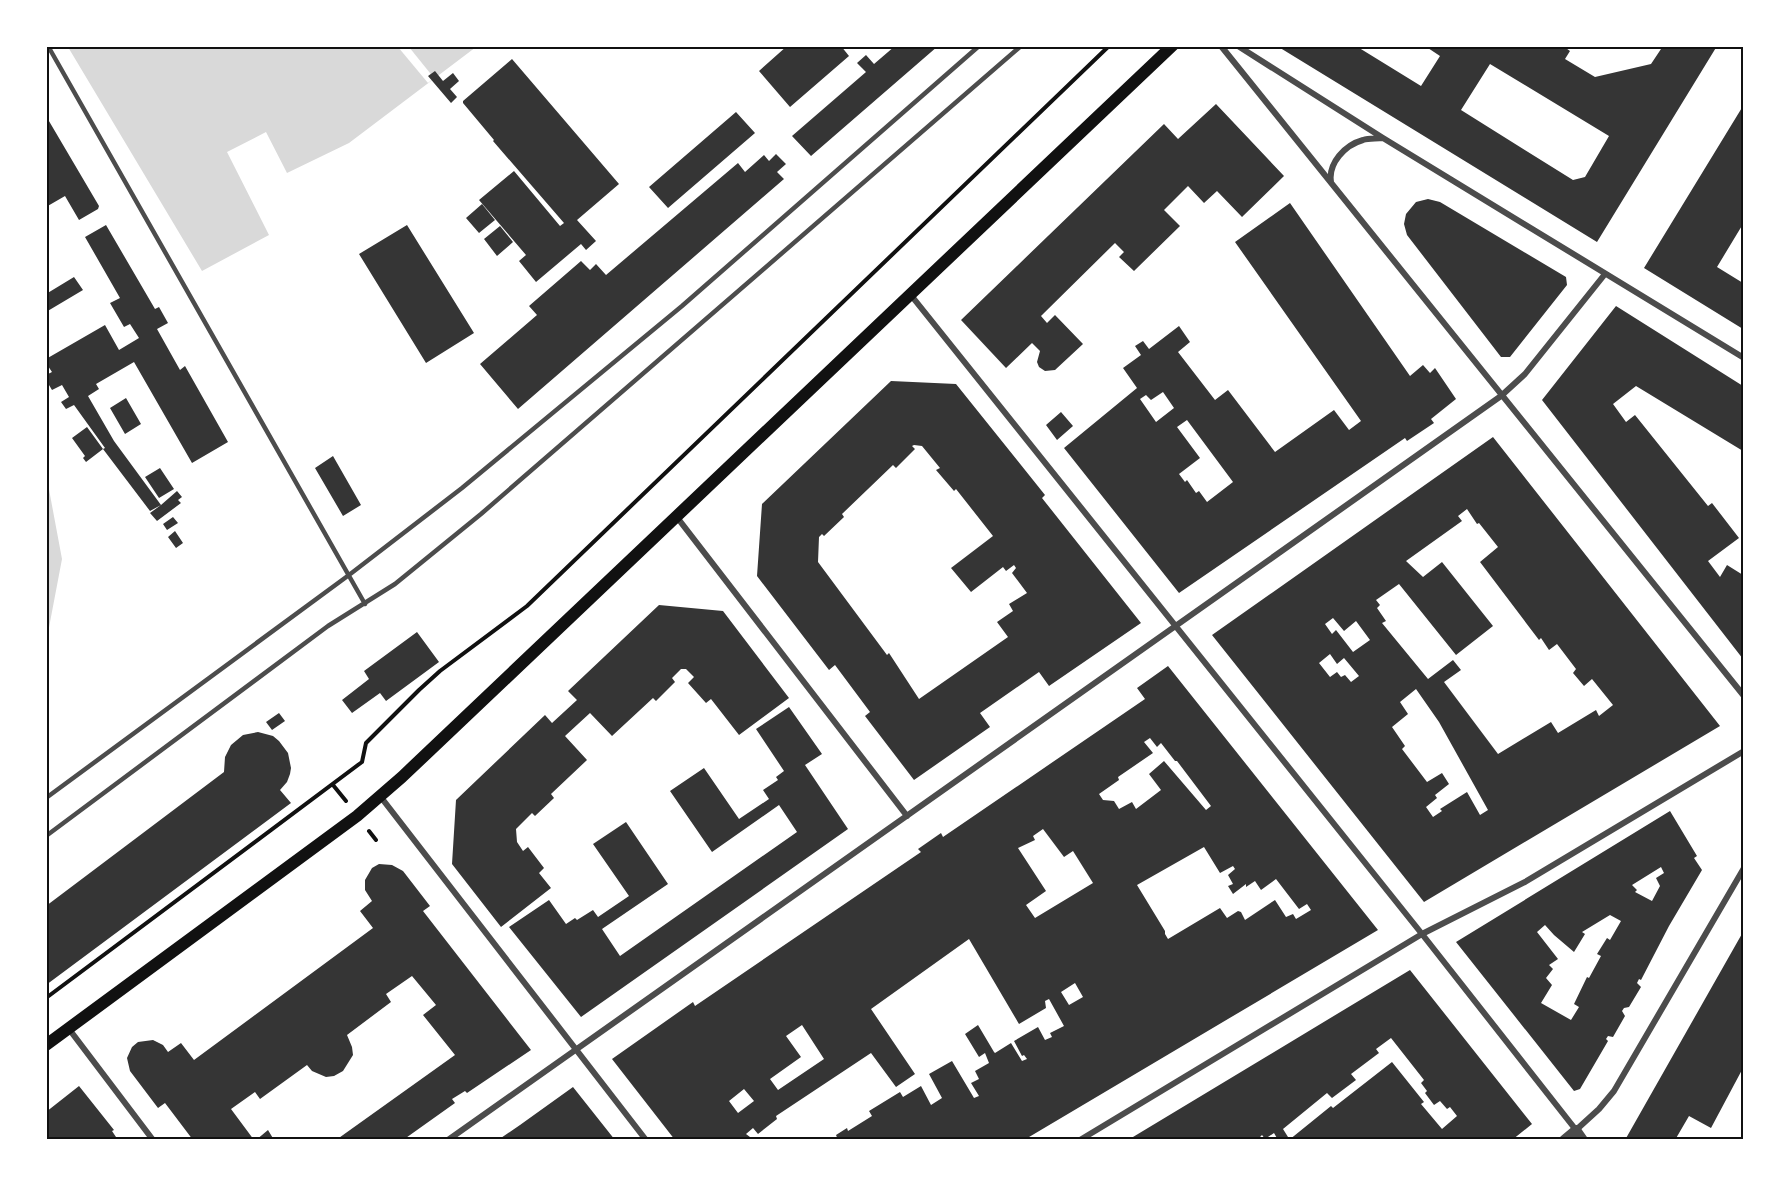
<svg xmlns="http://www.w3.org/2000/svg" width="1790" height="1186" viewBox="0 0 1790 1186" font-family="'PT Serif',serif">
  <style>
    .water { fill: #d9d9d9 }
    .pier { fill: #fff }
    .building { fill: #353535; fill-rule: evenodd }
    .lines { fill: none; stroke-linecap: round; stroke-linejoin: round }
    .path { stroke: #111; stroke-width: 4 }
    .service { stroke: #4c4c4c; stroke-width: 4.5 }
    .minor { stroke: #4c4c4c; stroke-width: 6 }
    .tertiary { stroke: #4c4c4c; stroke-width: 10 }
    .secondary { stroke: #111; stroke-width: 12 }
    .neatline { fill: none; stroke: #111; stroke-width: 2 }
  </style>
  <rect width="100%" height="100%" fill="#fff"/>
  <path class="water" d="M68,47H476L349,143L287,173L266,132L227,152L269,235L202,271Z
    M48,484L62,559L47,638L46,485Z"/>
  <path class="pier" d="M398,47H409L434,78L428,83Z"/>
  <path class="building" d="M787,46H841L849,56L790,107L759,71Z
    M895,46H938L811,156L792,136L866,72L857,63L866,55L874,64Z
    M1277,46H1356L1421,86L1440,56L1425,46H1563L1570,51L1565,59L1595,77L1651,64L1663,46H1717L1597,242ZM1490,64L1609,136L1585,177L1573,180L1461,110Z
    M512,59L619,184L577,220L596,241L586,250L581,244L536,282L519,261L526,255L479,200L514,171L560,226L564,223L493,141L494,140L463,103V101Z
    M435,71L443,81L453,73L459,81L450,89L457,97L451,103L428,76Z
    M1216,104L1284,176L1242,217L1217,191L1204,203L1188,186L1164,210L1180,226L1134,271L1119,257L1124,252L1115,243L1041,316L1047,323L1055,315L1083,344L1055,370L1045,371L1039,367L1037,362L1040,351L1032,343L1006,368L961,320L1164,124L1178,139Z
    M1743,106V224L1717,267L1743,283V329L1644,268Z
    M736,112L755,133L668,208L649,187Z
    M46,116L99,206L98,209L79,220L65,196L46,207Z
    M776,154L786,164L777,172L784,179L518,409L480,364L537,315L529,306L581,261L590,270L596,264L606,275L738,163L745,172L764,155L769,161Z
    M1428,199L1440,202L1566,277L1567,285L1510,357H1501L1407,235L1404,224L1406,214L1416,202Z
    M1290,203L1410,376L1423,365L1430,373L1435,368L1456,399L1431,419L1434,423L1407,441L1405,438L1179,593L1064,448L1137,388L1123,368L1141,355L1135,346L1143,341L1149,349L1179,326L1190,342L1178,352L1215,400L1228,390L1275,452L1334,410L1349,430L1361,421L1235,242ZM1163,392L1174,408L1156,422L1140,399L1146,395L1151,400ZM1187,420L1233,482L1207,502L1199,491L1196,493L1187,480L1185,482L1179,474L1200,458L1177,427Z
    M482,204L495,220L479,233L466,218Z
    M106,225L155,309L159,307L168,323L157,329L180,370L185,366L228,442L192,463L134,362L96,384L99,389L88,396L114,441L161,505L177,491L182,497L178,500L181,503L157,521L150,513L161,505L150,511L103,449L105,448L74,405L66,409L61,402L69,397L62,385L52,390L46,380V375L52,372L46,363V359L105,325L119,350L139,338L130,324L124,327L110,303L120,298L85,237Z
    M407,225L474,333L426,363L359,254Z
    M500,226L513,242L497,256L484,239Z
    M74,277L83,290L46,312V294Z
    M1616,306L1743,386V451L1636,386L1613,404L1626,422L1635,415L1708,506L1712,503L1739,538L1708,561L1720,577L1727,565L1743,575V659L1542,400Z
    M891,381L956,384L1045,495L1042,498L1141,623L1049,686L1039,672L980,713L990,727L914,780L865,716L870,712L835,665L829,670L757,576L762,504ZM914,445L922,446L940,468L936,470L954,491L956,489L993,536L951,568L971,592L1003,567L1006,571L1014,565L1016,568L1012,573L1027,593L1009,604L1013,611L997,622L1008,637L919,699L889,653L887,655L818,562L819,537L822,534L824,536L844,517L842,514L893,465L896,468L915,449L912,446Z
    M126,398L141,424L125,434L110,408Z
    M1061,412L1073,426L1057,440L1046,425Z
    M87,427L103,449L86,462L83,458L85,456L72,438Z
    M1493,437L1720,726L1424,902L1212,635ZM1467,509L1477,524L1479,523L1498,547L1480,562L1539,640L1541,638L1549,650L1557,644L1576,669L1573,673L1584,686L1592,679L1613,705L1599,716L1596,710L1558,733L1551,722L1498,754L1444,682L1461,670L1453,660L1428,679L1382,623L1386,621L1377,608L1380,605L1376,600L1399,584L1456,655L1493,626L1442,562L1423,577L1406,561L1462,521L1458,516ZM1333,618L1344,631L1356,621L1370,640L1353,652L1336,630L1332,634L1325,624ZM1330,654L1337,664L1344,658L1359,676L1351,682L1345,675L1341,677L1337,672L1330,677L1319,663ZM1416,689L1439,722L1488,810L1480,815L1467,792L1440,809L1442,811L1433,817L1426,807L1437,798L1435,795L1449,784L1442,773L1427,782L1402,749L1405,746L1392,727L1408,714L1400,702Z
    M333,456L361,505L343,516L315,468Z
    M160,468L174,489L159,498L145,477Z
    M173,517L178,523L167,530L163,524Z
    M175,531L183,543L176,548L168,537Z
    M659,605L723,611L789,698L739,735L711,699L706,703L688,683L694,677L686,669H681L672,678L675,682L656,701L653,698L612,736L590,713L565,736L587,760L551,794L554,798L535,816L532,813L516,829L517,842L523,851L528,847L544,868L539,873L551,888L501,927L452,864L456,800L545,715L552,723L577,700L568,691Z
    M417,632L439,662L386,701L380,693L352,713L342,700L369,679L364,671Z
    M1168,666L1378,930L1024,1140H838L836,1135L847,1128L848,1131L872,1116L869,1111L900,1092L903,1097L921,1086L931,1105L942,1098L929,1074L952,1061L974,1098L979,1096L971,1083L979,1079L975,1071L989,1063L985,1053L979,1057L965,1034L978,1025L994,1052L995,1053L1011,1043L1022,1061L1027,1059L1024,1055L1022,1056L1014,1041L1038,1027L1045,1040L1052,1037L1050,1033L1064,1026L1049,999L1045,1001L1046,1008L1019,1024L969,939L871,1009L915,1074L896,1087L871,1053L776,1116L777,1119L758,1134L753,1128L746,1134L754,1140H675L612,1059L693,1002L695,1006L921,852L918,849L941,833L943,837L1145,699L1137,688ZM1150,738L1157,747L1161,743L1175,761H1177L1211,806L1206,810L1164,761L1149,774L1161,790L1136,809L1132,802L1119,809L1114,801L1103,800L1099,794L1119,780L1118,777L1153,753L1144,742ZM1043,829L1064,857L1073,851L1093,883L1035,918L1026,905L1046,891L1018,848L1035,840L1033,836ZM1204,847L1220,873L1233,866L1235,869L1228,875L1233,884L1228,886L1233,894L1246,884V887L1255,881L1261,890L1276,879L1299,909L1307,904L1311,910L1296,919L1293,914L1286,917L1275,900L1245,920L1241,912L1238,911L1227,918L1220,908L1168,939L1165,934V931L1137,885ZM1075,983L1083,997L1069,1005L1061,992ZM802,1025L824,1059L778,1090L770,1079L801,1057L786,1036ZM744,1089L754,1101L738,1113L729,1101Z
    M789,707L822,754L805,765L848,829L581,1017L509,927L549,900L566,924L575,918L577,920L593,910L598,917L629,896L593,844L626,822L668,884L602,929L620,956L797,832L779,805L712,852L670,791L704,768L739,819L769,799L763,790L778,780L776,777L784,771L756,729Z
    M279,713L285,721L272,730L266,722Z
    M258,732L273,736L279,741L288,753L291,768L290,774L287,782L280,790L291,803L46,985V906L224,772L225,757L231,745L243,735Z
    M1670,811L1697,856L1694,858L1702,870L1669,926L1641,980L1639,979L1637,983L1641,987L1629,1007L1624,1008L1622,1011L1625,1016L1613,1037L1608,1036L1606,1039L1608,1041L1580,1089L1574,1091L1456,942ZM1661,867L1664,873L1656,878L1660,886L1652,901L1635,892L1637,890L1632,885ZM1610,915L1621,921L1610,940L1607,938L1597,954L1601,956L1589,978L1587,977L1574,1004L1579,1007L1571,1020L1541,1003L1552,985L1546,978L1553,969L1549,965L1558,959L1537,932L1545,925L1554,935L1574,952L1585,934L1582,932Z
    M379,864L392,865L403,871L430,906L423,911L531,1050L467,1093L465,1091L452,1099L455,1103L403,1140H336L455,1055L423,1015L436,1005L412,976L386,994L391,1002L347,1035L352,1047L353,1055L343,1071L334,1076L326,1077L312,1071L307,1065L260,1099L255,1092L231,1109L254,1140H193L165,1103L158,1108L130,1071L127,1058L132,1047L138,1042L153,1040L163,1045L168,1052L181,1043L194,1060L373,928L360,911L372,901L365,890V880L372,868Z
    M1743,932V1068L1711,1128L1689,1116L1675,1140H1625Z
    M1410,970L1532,1124L1512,1140H1289L1331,1106L1333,1108L1392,1062L1424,1102L1421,1104L1442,1129L1457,1116L1450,1107L1447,1109L1440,1101L1434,1105L1425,1093L1427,1091L1421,1083L1424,1080L1391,1038L1376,1049L1379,1053L1351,1074L1356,1080L1332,1098L1327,1093L1283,1129L1288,1137L1284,1140H1278L1274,1133L1265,1139L1262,1135L1257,1140H1128Z
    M79,1086L114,1130L112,1131L118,1140H46V1112Z
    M573,1087L615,1140H498L520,1125Z
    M268,1130L274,1140H256Z"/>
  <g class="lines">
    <path class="path" d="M333,785L346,801
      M369,831L376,840
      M46,998L362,762L366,743L419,690L440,671L527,606L1109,46"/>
    <path class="service" d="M48,46L365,604
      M46,798L349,575L462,488L682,306L979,46
      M46,836L328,626L395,584L481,514L1021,46"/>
    <path class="minor" d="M1221,46L1744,696
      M1238,46L1383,138L1744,358
      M1331,182C1328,163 1345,145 1363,140C1369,138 1376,139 1383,138
      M910,294L1422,934L1576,1130L1599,1109L1614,1091L1744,868
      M676,516L907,816
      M380,796L646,1140
      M69,1029L153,1140
      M448,1140L1501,396L1525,374L1605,274
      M1080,1140L1422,934L1525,882L1744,751"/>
    <path class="tertiary" d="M1564,1140L1576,1130L1583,1140"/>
    <path class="secondary" d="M46,1045L357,816L402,777L1172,46"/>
  </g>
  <rect width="1790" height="1186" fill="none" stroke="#ffffff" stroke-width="96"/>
  <rect x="48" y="48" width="1694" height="1090" class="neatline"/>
</svg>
